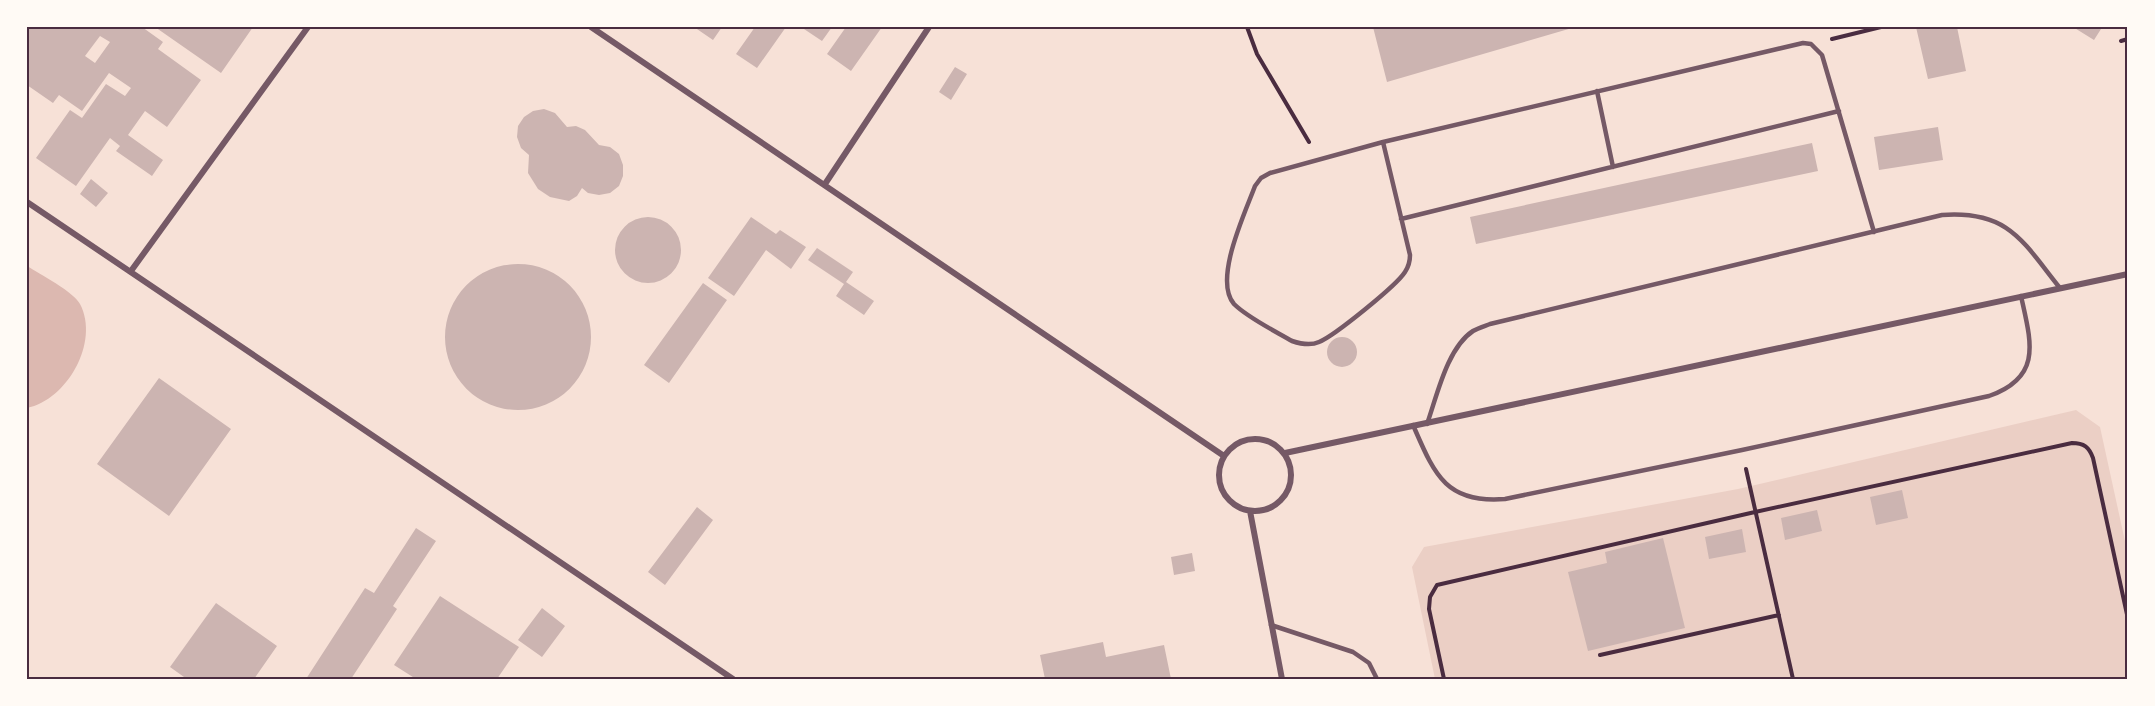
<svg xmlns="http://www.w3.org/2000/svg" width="2155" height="706" viewBox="0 0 2155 706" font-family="Cabin,sans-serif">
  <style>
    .green { fill: #ebcfc5 }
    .water { fill: #dcb8b0 }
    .building { fill: #ccb4b1; fill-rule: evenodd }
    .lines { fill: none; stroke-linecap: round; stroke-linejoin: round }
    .path { stroke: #4a2c40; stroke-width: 4 }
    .service { stroke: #755966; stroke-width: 4.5 }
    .minor { stroke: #755966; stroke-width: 6 }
    .neatline { fill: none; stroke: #4a2c40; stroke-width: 2 }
  </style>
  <rect width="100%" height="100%" fill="#f7e1d7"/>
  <path class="green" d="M2076,410L2100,427L2128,555V679H1435L1412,567L1424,547L1738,489Z"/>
  <path class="water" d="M27,266C40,274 74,292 80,304C100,342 67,400 27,408Z"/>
  <path class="building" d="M27,27H142L163,42L158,49L201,80L167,127L145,111L128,135L163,160L152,176L116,151L120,146L110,138L76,186L36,158L70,110L82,118L106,84L125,96L131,88L109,73L82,111L59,95L53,103L27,85ZM100,36L110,42L95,63L85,56Z
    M155,27H253L221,73Z
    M694,27H722L713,40Z
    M755,27H786L757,68L736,54Z
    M801,27H832L822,41Z
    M846,27H882L851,71L827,54Z
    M1373,27H1572V28L1387,82Z
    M1916,27H1957L1966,71L1928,79Z
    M2073,27H2099L2101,29L2094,40Z
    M955,67L967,74L951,100L939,92Z
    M544,109L555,113L567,127L576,126L585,130L599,145L610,147L619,154L623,165V176L619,186L610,193L599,195L588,193L582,188L577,196L569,201L550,197L538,189L528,173L529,155L521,148L517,137L518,126L524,117L533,111Z
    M1938,127L1943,160L1879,170L1874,137Z
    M1812,143L1818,171L1476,244L1470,217Z
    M91,179L108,193L96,207L80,194Z
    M751,217L776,234L780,230L806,247L791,269L766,250L734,296L708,278Z
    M615 250a33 33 0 1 1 66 0a33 33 0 1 1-66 0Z
    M817,248L853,272L846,282L874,301L864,315L836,296L844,284L808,260Z
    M445 337a73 73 0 1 1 146 0a73 73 0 1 1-146 0Z
    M703,283L727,300L669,383L644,365Z
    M1327 352a15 15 0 1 1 30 0a15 15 0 1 1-30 0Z
    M159,378L231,429L169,516L97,464Z
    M1902,490L1908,518L1876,525L1870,497Z
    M697,507L713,520L665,585L648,572Z
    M1817,510L1822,531L1785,540L1781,518Z
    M416,528L436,541L393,606L397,609L351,679H306L365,588L374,593Z
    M1742,529L1746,552L1709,559L1705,537Z
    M1663,538L1685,628L1588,651L1568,572L1607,563L1605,552Z
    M1192,553L1195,571L1174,575L1171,557Z
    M440,596L519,647L497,679H416L394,665Z
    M216,603L277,646L254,679H183L184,677L170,667Z
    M542,608L565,626L542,657L518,640Z
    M1103,642L1106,657L1164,645L1171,679H1045L1040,655Z"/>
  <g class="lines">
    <path class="path" d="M1247,27L1257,54L1309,142
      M1832,39L1881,27
      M2121,41L2128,39
      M1746,469L1793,679
      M1600,655L1779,615
      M1444,679L1429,609L1430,597L1437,585L1755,512L2072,443C2084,443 2089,447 2093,458L2128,619"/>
    <path class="service" d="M1597,91L1613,167
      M1383,142L1410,255C1410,262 1409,266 1405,272C1396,286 1334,336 1319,342C1310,346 1301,344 1292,341C1275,331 1248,318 1234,304C1213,280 1245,213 1255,186L1261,178L1270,173L1383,142L1803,43L1811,44L1822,55L1874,232
      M1401,219L1839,111
      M1427,424C1437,396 1447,348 1473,331C1478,328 1485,326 1490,324L1942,215C2009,210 2023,242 2060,288
      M1413,425C1434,473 1445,504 1505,499L1742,450L1989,396C2043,377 2031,342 2021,296
      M1271,625L1353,652L1369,663L1377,679"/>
    <path class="minor" d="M591,27L1224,456
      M825,184L929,27
      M27,202L733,679
      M131,271L308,27
      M1219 475a36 36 0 1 1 72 0a36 36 0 1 1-72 0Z
      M1285,453L2128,274
      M1250,511L1282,679"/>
  </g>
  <rect width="2155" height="706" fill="none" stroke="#fffaf5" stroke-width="57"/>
  <rect x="28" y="28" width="2098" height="650" class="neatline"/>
</svg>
